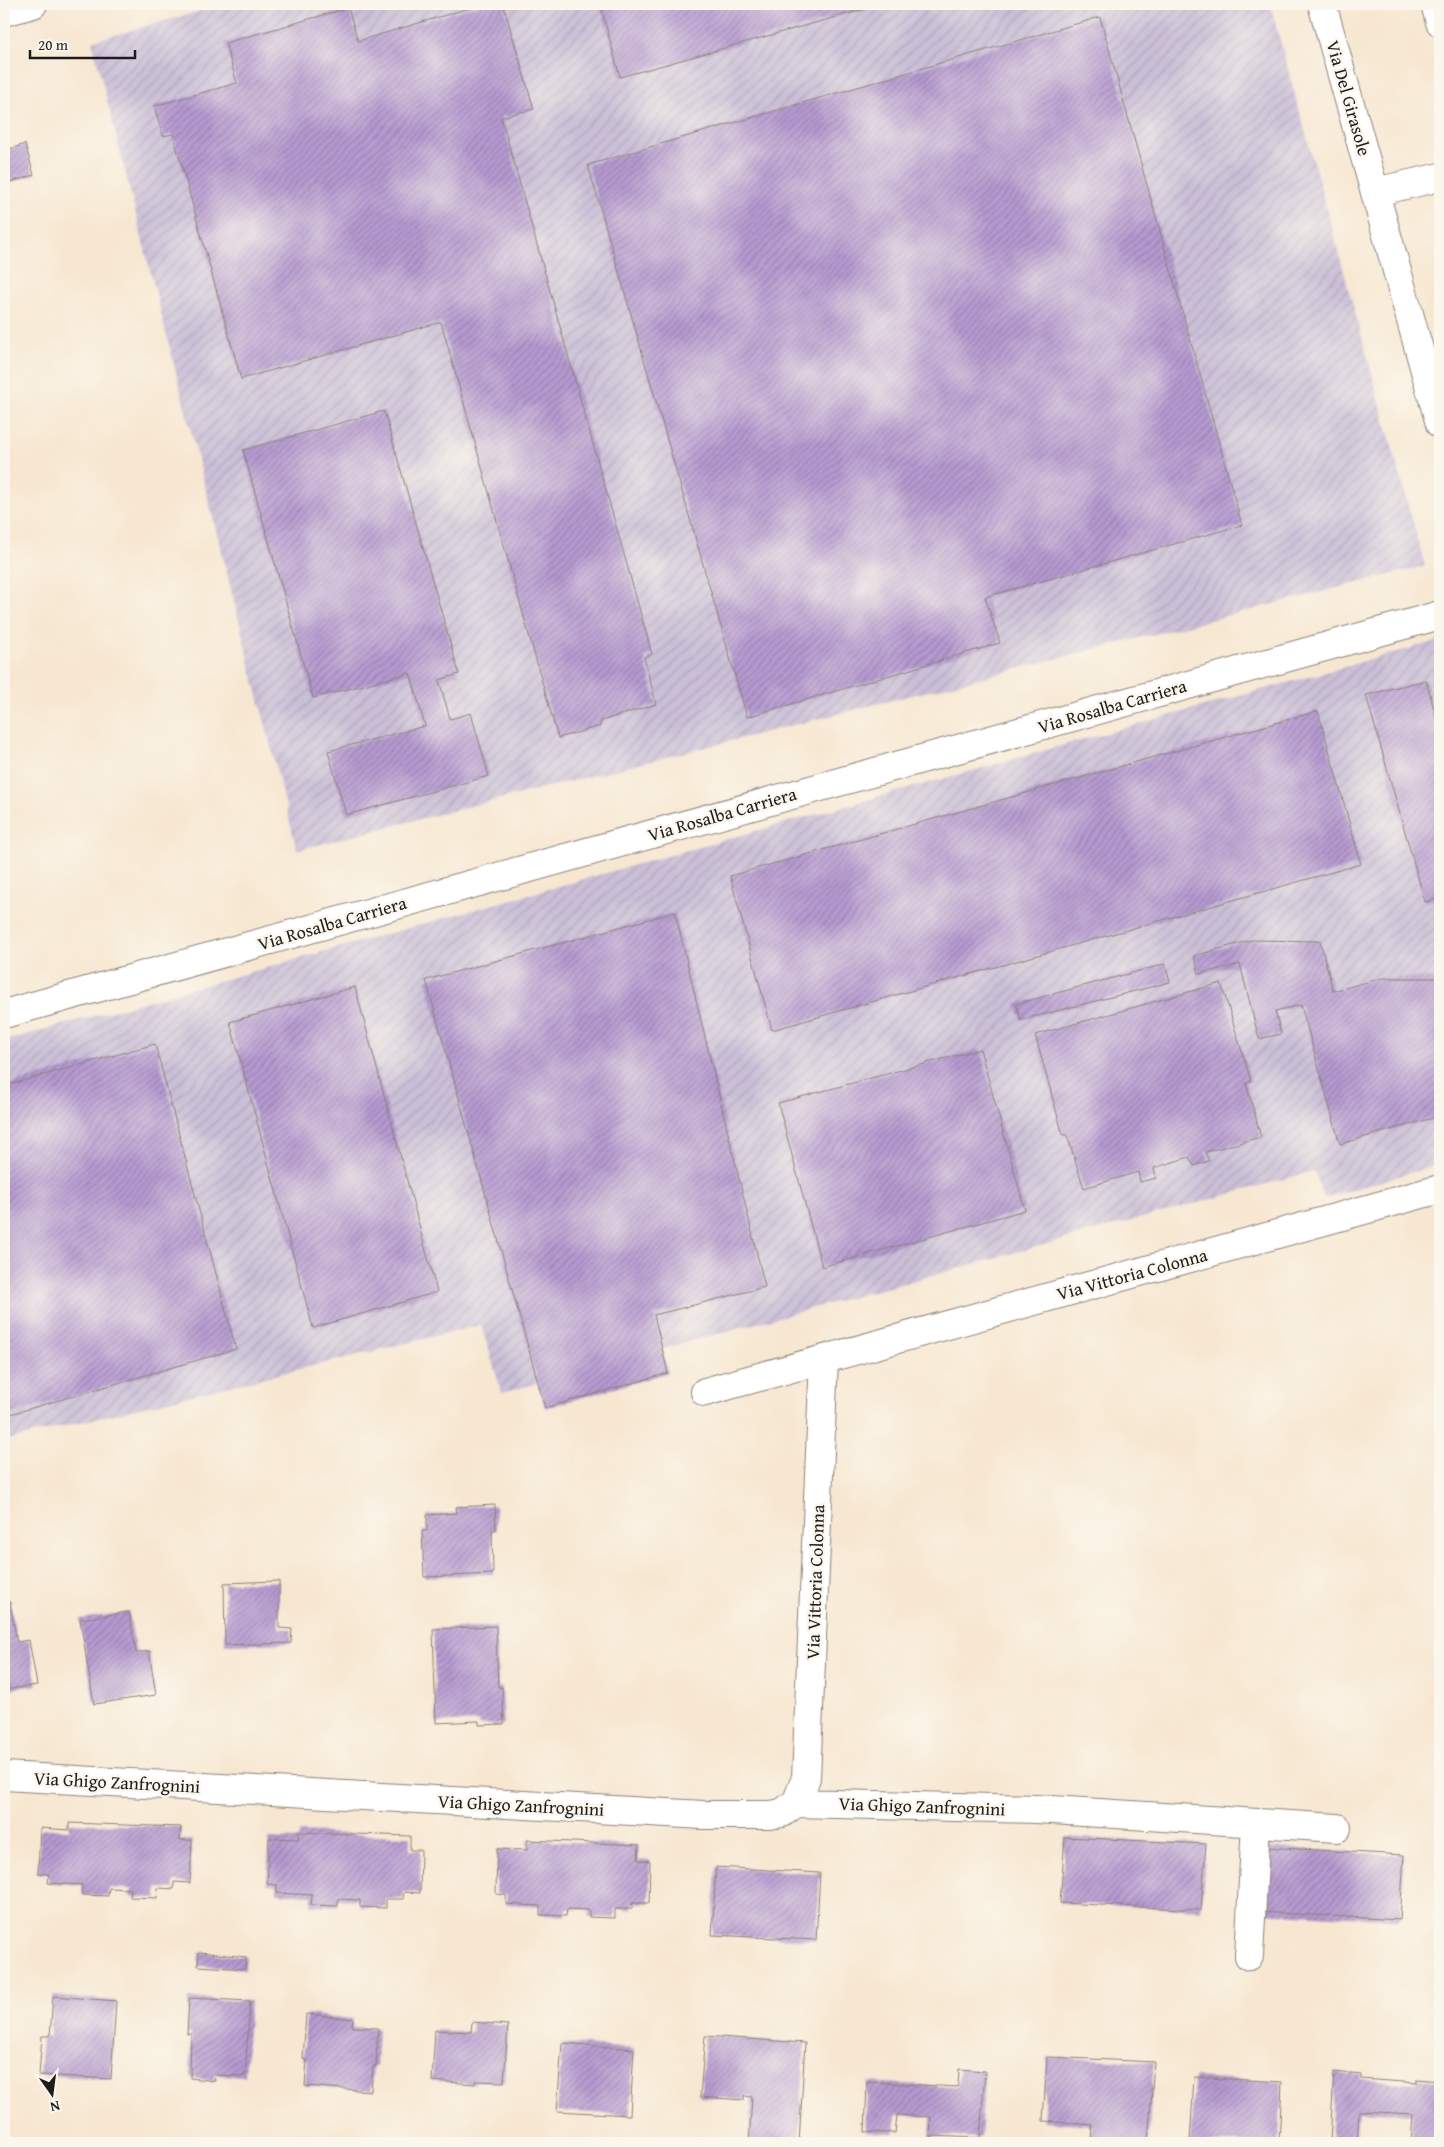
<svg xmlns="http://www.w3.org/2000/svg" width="1444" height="2147" viewBox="0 0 1444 2147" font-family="'Gentium Book Plus',serif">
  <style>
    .industrial { fill: url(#industrial-furrows) }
    .building { fill: url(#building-hatch) }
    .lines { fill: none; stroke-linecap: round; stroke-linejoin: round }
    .minor-casing { stroke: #8a8276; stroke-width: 30 }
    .major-casing { stroke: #8a8276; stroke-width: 30 }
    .minor { stroke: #fff; stroke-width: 28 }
    .major { stroke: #fff; stroke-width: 28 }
    .labels { text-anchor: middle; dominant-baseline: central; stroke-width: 5; stroke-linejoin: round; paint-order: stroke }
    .street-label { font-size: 18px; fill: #1c1c1c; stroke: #fbf7ec }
  </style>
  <defs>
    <pattern id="industrial-furrows" width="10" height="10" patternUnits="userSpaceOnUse" patternTransform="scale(1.25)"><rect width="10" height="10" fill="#cabfd7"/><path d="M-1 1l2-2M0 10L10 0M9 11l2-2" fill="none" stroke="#ada4b8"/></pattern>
    <pattern id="building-hatch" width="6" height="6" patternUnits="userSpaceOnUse" patternTransform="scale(1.25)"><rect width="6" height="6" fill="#b69ad1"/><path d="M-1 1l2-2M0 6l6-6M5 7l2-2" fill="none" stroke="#937da9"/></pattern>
  </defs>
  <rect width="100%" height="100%" fill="#fbf7ec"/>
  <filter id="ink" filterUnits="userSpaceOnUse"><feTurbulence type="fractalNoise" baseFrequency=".02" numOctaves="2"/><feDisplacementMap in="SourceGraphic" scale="10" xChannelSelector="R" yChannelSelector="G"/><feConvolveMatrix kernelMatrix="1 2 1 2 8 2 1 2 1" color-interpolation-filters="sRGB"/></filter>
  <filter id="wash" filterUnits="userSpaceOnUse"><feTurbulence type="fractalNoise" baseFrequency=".0096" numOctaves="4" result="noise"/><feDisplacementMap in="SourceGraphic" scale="20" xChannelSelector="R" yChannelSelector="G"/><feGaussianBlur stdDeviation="1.12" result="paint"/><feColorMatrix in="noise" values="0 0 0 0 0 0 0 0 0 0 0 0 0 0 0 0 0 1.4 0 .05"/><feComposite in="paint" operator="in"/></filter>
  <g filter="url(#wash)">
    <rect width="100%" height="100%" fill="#f7e7d1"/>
    <path class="industrial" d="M226,4H1270L1425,566L297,850L92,41Z
      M1440,640V1164L1324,1198L1314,1171L502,1393L481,1325L4,1441V1041Z"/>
    <g id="blocks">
      <path class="building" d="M483,4H503L534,109L501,117L652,654L644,657L656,704L601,721L600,726L558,738L441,322L241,379L173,134L163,136L154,106L237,83L225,43L348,8L358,41Z
        M600,4H883L620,77Z
        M1100,17L1242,525L985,597L1000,643L747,717L588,165Z
        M25,144L34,175L11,182L4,159V151Z
        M384,411L459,674L439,680L450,719L471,713L489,776L346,815L328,751L425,726L414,686L410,673L313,698L243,450Z
        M1426,680L1440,731V898L1425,902L1366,695Z
        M1318,711L1361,864L772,1030L730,876Z
        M675,912L765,1287L654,1315L668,1373L545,1408L426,980Z
        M1251,940L1320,941L1333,991L1383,978H1440V1116L1340,1144L1301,1005L1275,1011L1281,1034L1259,1039L1240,964L1199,974L1194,956Z
        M1165,964L1170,982L1021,1020L1016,1004Z
        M1221,983L1251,1081L1246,1083L1261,1137L1205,1152L1209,1161L1194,1166L1189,1157L1154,1168L1156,1178L1140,1182L1138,1172L1084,1188L1067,1135H1063L1035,1035Z
        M355,987L437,1292L313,1328L230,1022Z
        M155,1044L236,1349L4,1416V1086Z
        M980,1049L1025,1210L822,1267L778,1103Z
        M495,1505L496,1530H492L493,1574L424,1577L422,1531H427V1515L457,1513L456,1507Z
        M279,1581V1628L292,1629L291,1643L225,1645L224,1583Z
        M10,1602L17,1642L29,1640L37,1685L4,1690V1603Z
        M129,1612L136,1653L149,1651L156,1695L94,1704L80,1619Z
        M496,1626L498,1687H502L504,1724L479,1725V1721L436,1723L433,1629Z
        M69,1823L181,1827L180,1840H192L190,1883L174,1882V1889L158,1888L157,1898L130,1897L131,1889L109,1888L108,1896L82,1895V1885L48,1883L49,1874L38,1873L40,1828L69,1830Z
        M299,1832L410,1836V1850H421L420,1893L404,1892L403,1899H386V1908L360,1907V1900L338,1899V1906L311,1905L312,1895L277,1893V1885L267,1884L269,1838L298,1839Z
        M1065,1837L1206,1844L1201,1910L1060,1903Z
        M527,1840L639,1845L638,1860L650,1861L649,1903H632V1909H615V1918L589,1917V1910L567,1909L566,1916L540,1915V1906L506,1904V1895L496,1894L497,1849L527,1850Z
        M1264,1847L1404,1855L1400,1920L1260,1912Z
        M716,1867L820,1873L816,1940L712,1935Z
        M199,1952L246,1957L245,1969L198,1966Z
        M53,1996L116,2001L111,2079L39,2075L42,2036H50Z
        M189,1998L250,2001L245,2076L214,2075L215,2081L190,2078L191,2034H187Z
        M306,2014L353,2019L352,2027L378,2028L376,2066H373L371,2091L305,2086L307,2060L303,2059Z
        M472,2022L508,2025L504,2082L475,2081V2084L432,2081L435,2030L471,2032Z
        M705,2036L805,2043L799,2143H749L752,2097L744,2096V2100L700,2097Z
        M562,2043L634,2049L630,2115L557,2111Z
        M1047,2057L1154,2062L1148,2143H1091L1092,2125L1043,2121Z
        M959,2069L985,2071L980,2138L930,2136L931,2117L897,2115L895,2133L865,2132L867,2082L958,2087Z
        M1334,2072L1361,2075V2079L1417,2083V2079L1440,2081L1438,2143H1411L1413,2114L1359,2111L1357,2143H1330Z
        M1194,2077L1282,2082L1279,2143H1190Z"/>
    </g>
  </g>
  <g filter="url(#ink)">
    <use href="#blocks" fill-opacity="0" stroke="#8a8276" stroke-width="1"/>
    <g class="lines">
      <defs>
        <path id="minor" d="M1322,4L1440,424
          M4,12L33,4
          M1375,192L1440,177
          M4,1014L1440,615
          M705,1392L1440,1189
          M4,1776L703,1815H770L782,1813L796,1803L1036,1809L1337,1828
          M796,1803L806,1778L824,1359
          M1249,1956L1256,1823"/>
        <path id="major" d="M1435,4L1440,22"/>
      </defs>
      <use href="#minor" class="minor-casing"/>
      <use href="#major" class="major-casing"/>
      <use href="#minor" class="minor"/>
      <use href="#major" class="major"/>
    </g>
  </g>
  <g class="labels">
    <g class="street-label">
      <text transform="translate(1349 98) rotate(74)">Via Del Girasole</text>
      <text transform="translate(1112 706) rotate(-16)">Via Rosalba Carriera</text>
      <text transform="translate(722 814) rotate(-16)">Via Rosalba Carriera</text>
      <text transform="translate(332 923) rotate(-16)">Via Rosalba Carriera</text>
      <text transform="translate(1132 1274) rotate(-15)">Via Vittoria Colonna</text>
      <text transform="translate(815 1582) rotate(-88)">Via Vittoria Colonna</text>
      <text transform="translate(117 1782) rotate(3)">Via Ghigo Zanfrognini</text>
      <text transform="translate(521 1805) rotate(3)">Via Ghigo Zanfrognini</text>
      <text transform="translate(922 1806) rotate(2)">Via Ghigo Zanfrognini</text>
    </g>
  </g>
  <rect width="1444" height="2147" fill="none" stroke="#fbf7ec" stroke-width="20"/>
  <g transform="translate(52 2094) rotate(166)" stroke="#fbf7ec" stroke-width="4" paint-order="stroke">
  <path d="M0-4L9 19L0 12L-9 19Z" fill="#1c1c1c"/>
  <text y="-8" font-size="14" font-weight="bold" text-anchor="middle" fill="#1c1c1c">N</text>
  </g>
  <path d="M30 50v8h105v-8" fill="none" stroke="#1c1c1c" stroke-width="2.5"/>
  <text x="38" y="50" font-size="15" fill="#1c1c1c" stroke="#fbf7ec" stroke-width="4" paint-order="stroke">20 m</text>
</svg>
